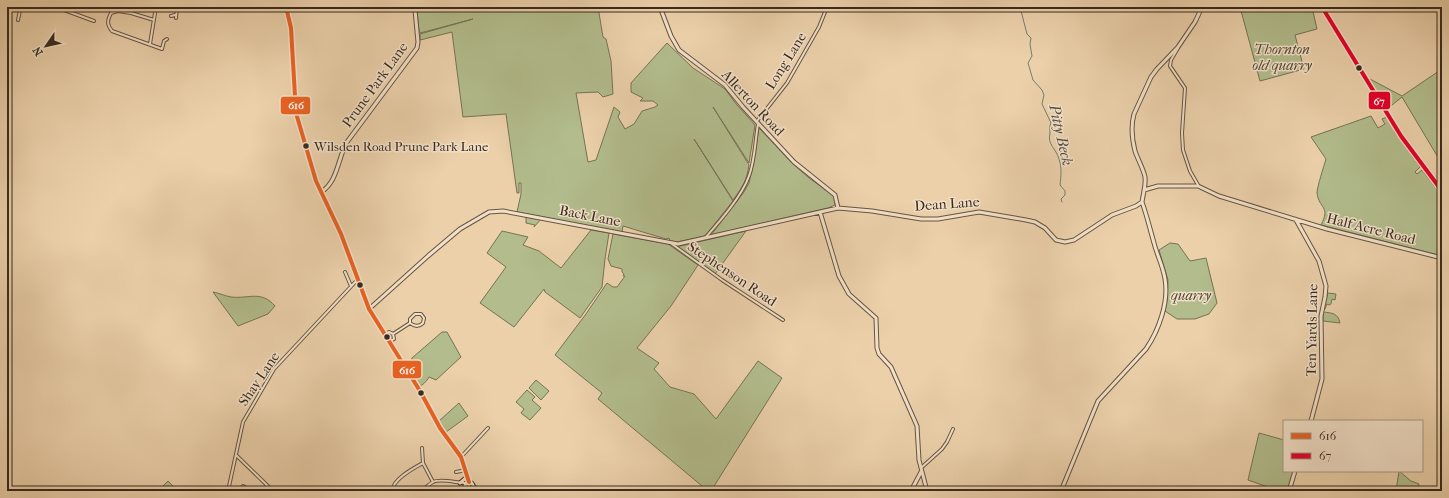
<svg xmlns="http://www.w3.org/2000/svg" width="1449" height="498" viewBox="0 0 1449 498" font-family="'IM FELL French Canon',serif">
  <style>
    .green { fill: #b2bc8c; stroke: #767356 }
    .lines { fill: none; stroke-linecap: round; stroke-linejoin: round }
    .stream { stroke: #727f72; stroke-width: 1 }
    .minor-casing { stroke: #665442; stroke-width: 4 }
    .tertiary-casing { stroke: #665442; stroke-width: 5 }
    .secondary-casing { stroke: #392a1f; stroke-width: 5 }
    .minor { stroke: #f2e0c8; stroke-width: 2 }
    .tertiary { stroke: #f2e0c8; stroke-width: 3 }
    .secondary { stroke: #f2e0c8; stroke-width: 3 }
    .bus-1-casing { stroke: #f2e0c8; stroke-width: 7 }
    .bus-2-casing { stroke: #f2e0c8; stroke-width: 7 }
    .bus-1 { stroke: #e96222; stroke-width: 4 }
    .bus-2 { stroke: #e4002b; stroke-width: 4 }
    .bus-dot { fill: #392a1f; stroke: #f2e0c8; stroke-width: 1.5 }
    .labels { text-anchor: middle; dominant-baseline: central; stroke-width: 3; stroke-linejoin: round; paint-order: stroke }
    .bus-label { font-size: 13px; fill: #392a1f; stroke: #f2e0c8; text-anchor: start }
    .park-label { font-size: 14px; font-style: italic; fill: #514735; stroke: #f2e0c8 }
    .street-label { font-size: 14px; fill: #392a1f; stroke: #f2e0c8 }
    .water-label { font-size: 15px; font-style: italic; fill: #514d42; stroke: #f2e0c8 }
    .line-badge { stroke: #f2e0c8; stroke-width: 1.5 }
    .badge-label { font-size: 11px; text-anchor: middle; font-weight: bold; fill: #fff }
  </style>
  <rect width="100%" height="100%" fill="#ebd0aa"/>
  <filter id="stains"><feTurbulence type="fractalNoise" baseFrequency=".005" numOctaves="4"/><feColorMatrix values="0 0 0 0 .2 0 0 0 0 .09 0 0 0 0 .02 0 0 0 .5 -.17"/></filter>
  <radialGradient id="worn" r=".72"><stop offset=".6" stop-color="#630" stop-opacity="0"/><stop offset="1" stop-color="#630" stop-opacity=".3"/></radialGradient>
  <path class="green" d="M418,7H598L603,37L606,39L611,61L613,94L603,97L598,92L576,93L588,162L596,160L614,107L620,112L618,117L625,129L634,124L642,111L655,107L658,105L653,101H640L643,98L631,92V83L667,43L693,68L725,89L737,105L755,125L749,163L713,107L749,165C747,180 742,188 733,200L694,139L733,201L705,236L677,242L670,241L669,238L666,239L623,226L622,232L517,212L521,194V183H519V193H517L506,114L463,117L452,32L420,40V34L473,19L420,33L419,31L417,10Z
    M1240,7H1312L1317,29L1295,35L1304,69L1260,81Z
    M1442,69V164L1402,97L1387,109L1367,80L1368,78L1402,96Z
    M1371,116L1378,128L1385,124L1382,119L1387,117L1396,131H1394L1420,167L1415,172L1417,174L1422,170L1442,196V256L1321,225C1331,206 1319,209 1317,193C1317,187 1324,166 1326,159L1311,137Z
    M759,128L792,163L809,178L830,193L835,198V205L828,208L711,235L744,192L749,183L754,159Z
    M526,217L541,219L534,227L535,225L526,223Z
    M591,230L609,233L605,259L602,287L580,318L545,292L544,289L514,327L480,303L506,267L487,253L502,231L528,237L523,245L539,251L561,268Z
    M746,231L715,274L676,247Z
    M613,234L668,244L698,265L671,306L637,348L659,363L654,369L670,387L694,394L716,419L758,361L782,378L711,491H708L598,399L602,393L555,355L586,314L607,283L613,287H617L625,276H623L624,274L622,272V269L611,266L608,259Z
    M1170,243L1178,244L1190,261L1206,258L1217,303L1209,314L1195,319H1177L1165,311L1167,300L1168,280L1159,250Z
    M213,292C219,293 225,296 231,297C249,299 261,290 275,306L268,314L238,326Z
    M1328,293L1336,294L1335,300L1332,299L1331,304L1329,305L1327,304L1325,309H1323Z
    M1323,312C1332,313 1338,313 1340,323L1323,321Z
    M442,332H447L461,357L436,380L429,377C427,381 422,386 419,386L409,371L412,358Z
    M536,380L549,391L541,400L529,388Z
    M527,390L535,397L532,400L541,408L530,420L521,413L524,409L516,402Z
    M459,403L468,416L446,432L439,421Z
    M1259,433L1284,440V471H1295L1289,491H1279L1248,480Z
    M1399,471L1411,481L1419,484L1418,489L1422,491H1396Z
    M168,481L178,491H158Z"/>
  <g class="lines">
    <path class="stream" d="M1020,7L1027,34L1031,38L1030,44L1032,56L1028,63L1033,80L1042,90L1044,95L1042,104L1051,123C1049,127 1050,129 1050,133C1047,145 1056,148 1059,159C1062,168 1061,176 1060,185L1065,191V195L1061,199L1062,202
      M1391,488V491"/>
    <defs>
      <path id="minor" d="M56,7L94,21
        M131,7V13L118,11L111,13C107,21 107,25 112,31L162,49L164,41L167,39
        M131,13L154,20
        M171,16L175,15
        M176,18L177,7
        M18,20L20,10L23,7
        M150,44L156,7
        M1178,48L1171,60L1170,66L1185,88L1182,133L1183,150L1190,171L1198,185
        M757,121L787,83L819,27L827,7
        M706,237C720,221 742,196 749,176C755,160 755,141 758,124
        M672,244L722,280L783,320
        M345,272L351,286
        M384,334L389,332L393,334L394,339L389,342
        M393,334L410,323V319L415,314H421L424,318L423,323C419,327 415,327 410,323
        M422,448L423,463L433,482
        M236,455L273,491
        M461,457L488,428
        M921,468L942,449L947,442L953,429
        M456,472L466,470
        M228,491L243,422L274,369L358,279
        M239,491L243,486L251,491
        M262,491L267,485
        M393,491C391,480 414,468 423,463
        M419,491C425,490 427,485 433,482C440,478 458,483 466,483"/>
      <path id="tertiary" d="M660,7L671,36L679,50L725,85L743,107L794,162L835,195L838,208
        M1322,7L1401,136L1442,191
        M1144,190L1158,186H1198L1219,196L1327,229L1442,258
        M321,192C338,182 338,157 347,142L417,48L418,42L415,10L416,7
        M1142,202C1143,194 1146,186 1145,177C1143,168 1138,160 1135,151C1132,139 1131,125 1134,114L1151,77L1157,69L1178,47L1195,22L1202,7
        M820,212L839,276L849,294L876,318L877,348L879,354L891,367L917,426L919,460L927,491
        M1296,220L1319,261L1326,286L1325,297L1321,316L1322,379L1311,421
        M369,309L428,256L460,229L489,212L503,211L678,244L838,208L872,211L921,219H938L979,212L1026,220L1035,222L1045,228L1056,240L1065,242L1074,240L1112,215L1136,206L1142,202
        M469,491V490
        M911,491L921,472
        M1061,491L1098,401L1146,349C1159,330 1169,302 1165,279C1163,266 1157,255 1154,243C1150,229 1147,216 1142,202
        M1289,491L1295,471"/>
      <path id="secondary" d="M286,7L291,28L296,113L316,181L341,234L369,309L420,391L440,428L461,457L469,482
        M465 486a4 4 0 1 1 8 0a4 4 0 1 1-8 0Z
        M460,483L467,477
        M473,486L479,491"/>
    </defs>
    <use href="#minor" class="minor-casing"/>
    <use href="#tertiary" class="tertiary-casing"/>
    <use href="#secondary" class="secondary-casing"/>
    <use href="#minor" class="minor"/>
    <use href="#tertiary" class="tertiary"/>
    <use href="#secondary" class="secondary"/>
    <defs>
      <path id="bus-1" d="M286,7L291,28L296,113L316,181L341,234L369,309L420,391L440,428L461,457L469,482"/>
      <path id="bus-2" d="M1322,7L1401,136L1442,191"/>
    </defs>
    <use href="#bus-1" class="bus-1-casing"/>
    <use href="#bus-2" class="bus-2-casing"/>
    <use href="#bus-1" class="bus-1"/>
    <use href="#bus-2" class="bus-2"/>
  </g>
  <g class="bus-dot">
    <circle cx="1359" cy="68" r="3.5"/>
    <circle cx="306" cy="146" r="3.5"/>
    <circle cx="360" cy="285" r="3.5"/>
    <circle cx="387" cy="337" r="3.5"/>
    <circle cx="421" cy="393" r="3.5"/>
  </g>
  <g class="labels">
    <g class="bus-label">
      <text x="314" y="146">Wilsden Road Prune Park Lane</text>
    </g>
    <g class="park-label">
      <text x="1282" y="49">Thornton<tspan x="1282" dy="16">old quarry</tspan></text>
      <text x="1191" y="295">quarry</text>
    </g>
    <g class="street-label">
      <text transform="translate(786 61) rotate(-58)">Long Lane</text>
      <text transform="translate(375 85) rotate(-54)">Prune Park Lane</text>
      <text transform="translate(753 103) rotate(47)">Allerton Road</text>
      <text transform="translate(947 204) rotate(-4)">Dean Lane</text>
      <text transform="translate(590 216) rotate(11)">Back Lane</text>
      <text transform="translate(1371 229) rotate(14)">Half Acre Road</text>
      <text transform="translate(732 274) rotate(34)">Stephenson Road</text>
      <text transform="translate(1312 330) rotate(-89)">Ten Yards Lane</text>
      <text transform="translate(259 379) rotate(-56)">Shay Lane</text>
    </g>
    <g class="water-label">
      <text transform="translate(1061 135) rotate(77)">Pitty Beck</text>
    </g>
  </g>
  <g class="line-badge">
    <rect x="1368" y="91" width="23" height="19" rx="4" fill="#e4002b"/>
    <rect x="280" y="96" width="31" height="19" rx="4" fill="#e96222"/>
    <rect x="392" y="360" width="30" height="19" rx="4" fill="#e96222"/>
  </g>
  <g class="badge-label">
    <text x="1379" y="105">67</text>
    <text x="296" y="109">616</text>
    <text x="407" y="374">616</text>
  </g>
  <rect width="1449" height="498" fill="none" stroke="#ebd0aa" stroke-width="24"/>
  <rect x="8" y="8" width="1433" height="482" fill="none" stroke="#392a1f" stroke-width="2"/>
  <rect x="12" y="12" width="1425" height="474" fill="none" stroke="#392a1f"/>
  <rect x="1283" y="420" width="140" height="52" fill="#f2e0c8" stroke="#a89784"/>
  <rect x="1291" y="433" width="20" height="6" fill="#e96222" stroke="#a89784"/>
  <text x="1319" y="440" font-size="12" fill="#392a1f">616</text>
  <rect x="1291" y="453" width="20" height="6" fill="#e4002b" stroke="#a89784"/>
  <text x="1319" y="460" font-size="12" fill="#392a1f">67</text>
  <g transform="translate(46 46) rotate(236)" stroke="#f2e0c8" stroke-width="3" paint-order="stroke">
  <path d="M0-3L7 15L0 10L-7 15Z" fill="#392a1f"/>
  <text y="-6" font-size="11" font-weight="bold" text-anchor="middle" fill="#392a1f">N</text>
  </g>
  <rect width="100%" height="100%" filter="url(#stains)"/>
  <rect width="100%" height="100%" fill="url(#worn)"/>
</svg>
